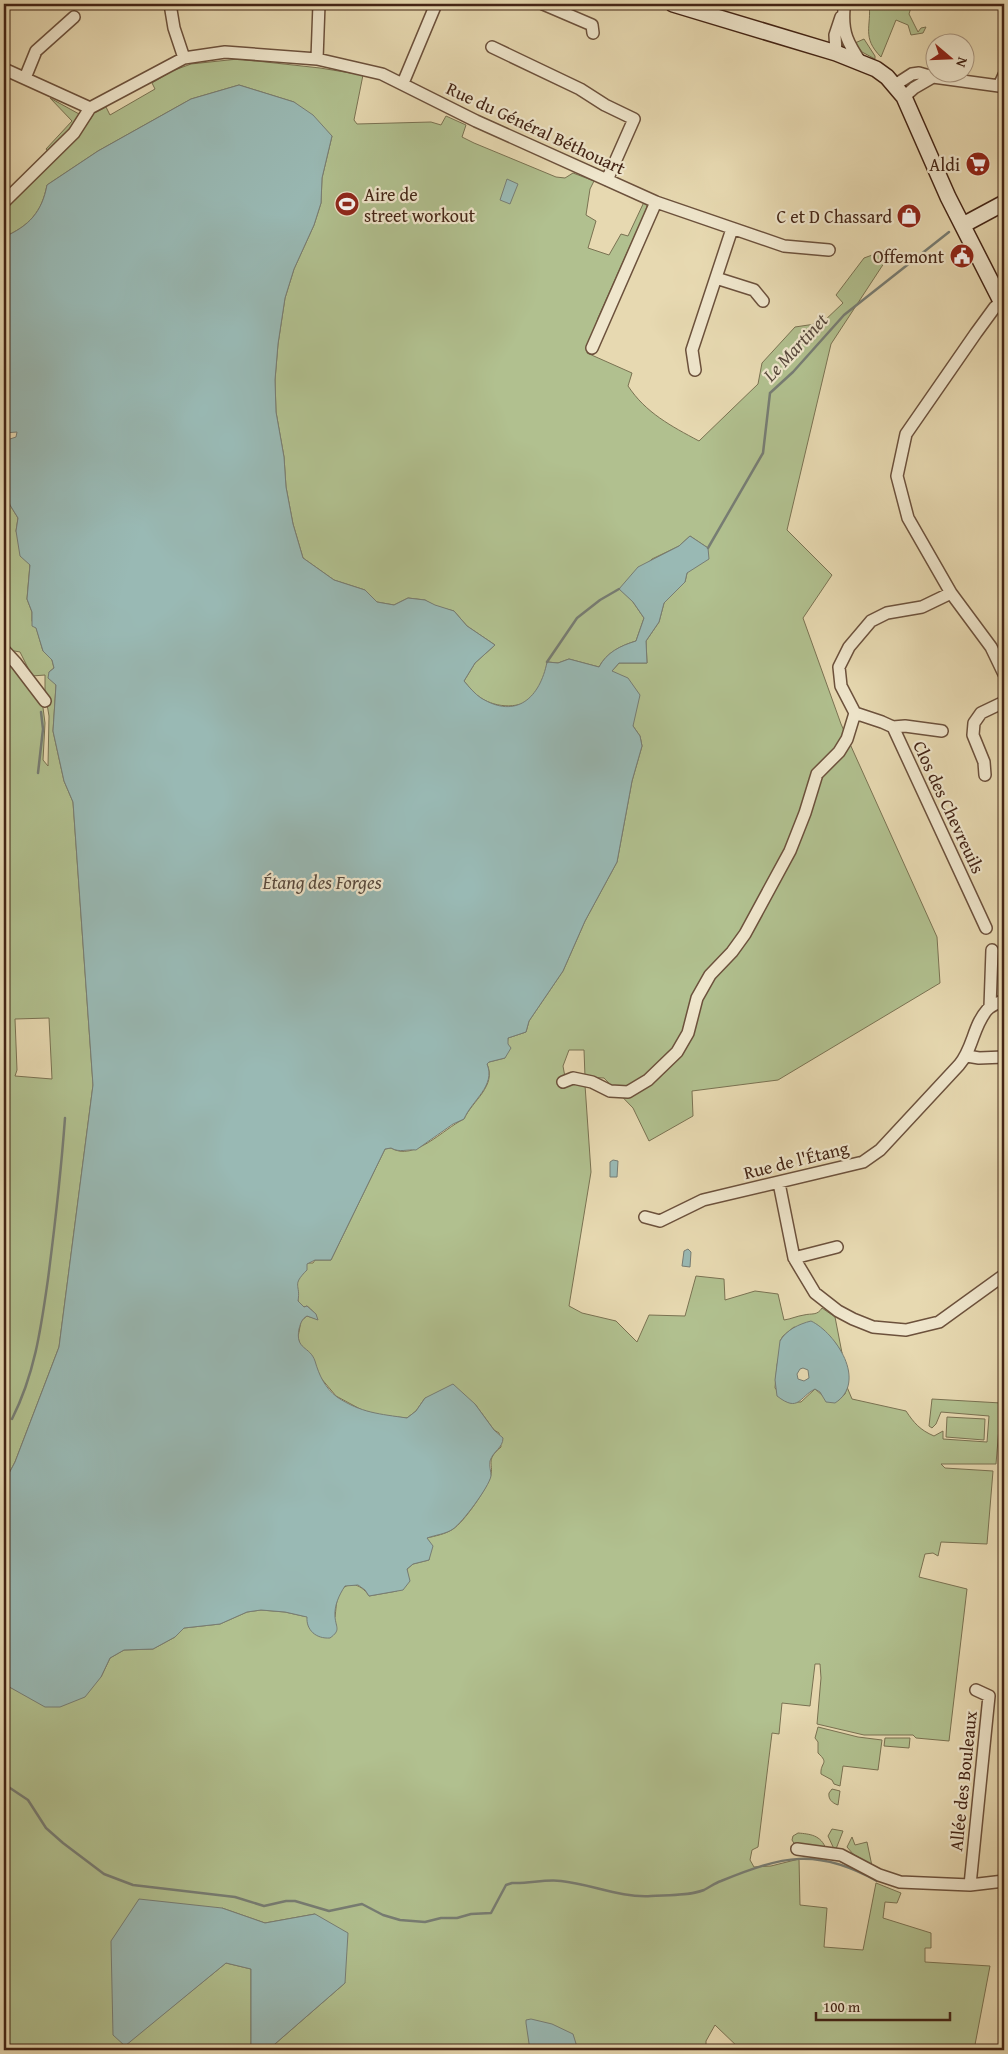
<svg xmlns="http://www.w3.org/2000/svg" width="1008" height="2054" viewBox="0 0 1008 2054" font-family="'Gentium Book Plus',serif">
  <style>
    .green { fill: #b1c08f; stroke: #7a7252; fill-rule: evenodd }
    .water { fill: #99b9b4; stroke: #777d74; fill-rule: evenodd }
    .lines { fill: none; stroke-linecap: round; stroke-linejoin: round }
    .stream { stroke: #777d74; stroke-width: 2.5 }
    .street-casing { stroke: #6c513c; stroke-width: 14 }
    .secondary-casing { stroke: #432415; stroke-width: 18 }
    .street { stroke: #efe6cc; stroke-width: 11 }
    .secondary { stroke: #efe6cc; stroke-width: 15 }
    .labels { text-anchor: middle; dominant-baseline: central; stroke-width: 4.5; stroke-linejoin: round; paint-order: stroke }
    .street-label { font-size: 18px; fill: #432415; stroke: #efe6cc }
    .poi-label { font-size: 18px; fill: #432415; stroke: #efe6cc; text-anchor: end }
    .water-label { font-size: 19px; font-style: italic; fill: #58493d; stroke: #efe6cc }
  </style>
  <rect width="100%" height="100%" fill="#e7d9b1"/>
  <filter id="stains"><feTurbulence type="fractalNoise" baseFrequency=".004" numOctaves="4"/><feColorMatrix values="0 0 0 0 .2 0 0 0 0 .09 0 0 0 0 .02 0 0 0 .5 -.17"/></filter>
  <radialGradient id="worn" r=".72"><stop offset=".6" stop-color="#630" stop-opacity="0"/><stop offset="1" stop-color="#630" stop-opacity=".3"/></radialGradient>
  <path class="green" d="M869,4H912L909,14L918,32L921,28L926,27L923,33L911,35L908,25L896,20L881,57C861,37 872,26 869,4Z
    M864,39L875,56V59L862,52L855,43Z
    M238,59L320,68L363,75L354,120L357,124L431,122L441,125L446,116L466,125L462,137L474,143L556,177L565,178L573,173L594,181L590,189L586,215L596,221L588,248L609,255L621,234L628,236L644,202L647,205L646,210L598,318L587,353L632,373L628,386C646,413 671,426 699,441L758,384L762,363L795,327L822,323L843,303L836,295L864,258L886,250L888,257L831,344L787,530L832,575L803,618L841,724L937,937L940,983L778,1080L692,1091L693,1116L649,1141L633,1108L604,1078L585,1077L584,1050H569L563,1066L565,1077L585,1085L591,1172L569,1306L582,1313L616,1321L637,1342L649,1315L685,1316L696,1276L724,1279L725,1300L755,1291L778,1294L784,1320C791,1319 797,1316 804,1315C812,1313 817,1316 822,1308L835,1317L842,1353L834,1341L794,1327L783,1336L780,1341L782,1342L777,1365L775,1388L787,1402H801L815,1389L822,1395L839,1400L845,1394L847,1387L852,1399L906,1411C914,1423 920,1430 934,1436L943,1431V1439L987,1442L989,1416L941,1412L936,1424L932,1428L929,1426L932,1399L1001,1403L996,1464H941L945,1468L993,1471L987,1544L941,1542L938,1556L933,1553L925,1554L919,1577L967,1589L949,1741L916,1738L913,1735H864L817,1724L821,1678L820,1664H815L810,1706L782,1703L779,1734L772,1733L758,1847L752,1850L750,1860L754,1867L771,1866L799,1859L800,1905L827,1908L824,1947L863,1950L876,1883L901,1893L897,1903L885,1902L883,1918L931,1933V1948H925V1962L990,1966L974,2050H741L715,2025L706,2041V2050H268L345,1983L315,1914L265,1923L222,1908L125,2045L226,1963L251,1969V2050H4V1684L20,1692L101,1677L110,1658L124,1650L153,1649L175,1637L184,1628L220,1624L247,1612L261,1610L285,1612L303,1616L335,1617C336,1610 336,1602 338,1596C345,1579 361,1583 369,1596L397,1591L407,1575V1569L413,1564L429,1560L427,1538C435,1536 446,1534 453,1529C464,1522 485,1491 490,1478C495,1464 484,1461 501,1447L499,1433L494,1430L475,1404L425,1398L416,1411L407,1418L378,1415L362,1410L336,1396L320,1377L310,1354L300,1345L298,1337L301,1321L307,1316L317,1319C315,1313 312,1310 307,1306L304,1307L298,1301L296,1285L306,1263H313L315,1260H331L385,1149L391,1148C414,1162 443,1129 464,1119C472,1101 497,1086 487,1064L489,1062L505,1058L508,1038L526,1032L529,1021L563,971L585,921L617,862L632,781L642,746L640,736L633,726L612,671L619,663H647L646,641L659,622L664,603L685,582L687,573L708,548L690,536L679,546L652,559L620,589L633,602L644,618L636,641C622,645 606,653 599,667L569,659L558,663L548,662C545,674 542,685 535,695C522,710 496,708 481,698C474,694 469,687 464,681L475,663L495,645L467,626L454,611L435,606L425,600L408,598L394,605L377,602L365,590L334,580L303,558L293,524L286,487L284,457L276,412L275,380L278,344L285,298L294,269L314,225L321,203L322,178L332,136L294,102L239,85L191,99L98,151L47,185C42,212 29,226 4,237V194L49,153L46,149L72,121L50,98L90,120L94,113L106,107L110,115L155,89L152,83L172,71L191,64Z
    M4,484L10,505L18,518L16,531L30,564L27,599L32,612V621L36,627L43,651L52,660L54,668L49,672L56,685L53,731L64,781L73,802L93,1085L59,1347L15,1462L4,1483V656L12,668L42,700L45,723L43,760L48,766L49,716L45,692V675L32,676L20,652L9,650L4,641ZM49,1018L52,1079L15,1076L17,1070L15,1019Z
    M947,1417L985,1419L984,1440L946,1437Z
    M818,1727L858,1737L882,1740L878,1770L843,1766L840,1786L834,1784L832,1780L821,1774C820,1762 830,1764 818,1753V1742L815,1738Z
    M885,1738H910L909,1748L884,1746Z
    M832,1789L840,1791L838,1805C832,1803 828,1799 829,1793Z
    M832,1829L843,1831L836,1849H834L828,1836Z
    M798,1833C810,1834 821,1835 826,1849L795,1845L792,1840L793,1836Z
    M852,1837L855,1845L867,1842L872,1866L853,1854L847,1847Z"/>
  <path class="water" d="M239,85L294,102L313,115L332,136L322,178L321,203L314,225L294,269L285,298L278,344L275,380L276,412L284,457L286,487L293,524L303,558L334,580L365,590L377,602L394,605L408,598L425,600L435,605L454,611L467,626L495,645L475,663L464,681C469,687 475,694 481,698C517,720 540,697 547,662L558,663L569,659L599,667C607,652 620,646 636,641L644,618L633,602L619,589L638,567L679,546L690,536L708,548L709,559L687,573L685,582L664,603L659,622L646,641L647,663H619L612,671L628,678L640,695L633,726L640,736L642,746L632,781L617,862L585,921L563,971L529,1021L526,1032L508,1038V1044L511,1048L505,1058L489,1062L487,1064C496,1086 472,1100 464,1119L453,1124L416,1150C406,1149 400,1153 391,1148L385,1149L331,1260H315L307,1264V1270C291,1286 301,1284 298,1301L304,1307L307,1306L316,1314L318,1320L307,1316C302,1319 301,1322 299,1329C295,1350 310,1346 315,1361C319,1375 325,1388 337,1397C361,1413 380,1414 407,1418L416,1411L425,1398L453,1384L475,1404L494,1430L503,1438C503,1448 493,1451 490,1461C489,1466 491,1471 491,1476C489,1487 462,1523 453,1529C446,1534 435,1535 427,1538L433,1546L429,1560L413,1564L407,1569L410,1581L403,1590L369,1596L365,1590L358,1585L345,1586C339,1595 334,1606 335,1617C336,1628 341,1630 330,1638C316,1639 306,1630 307,1617L285,1612L261,1610L247,1612L220,1624L184,1628L175,1637L153,1649L124,1650L110,1658L101,1677L85,1697L60,1707H45L4,1684V1483L15,1462L59,1347L93,1085L73,802L64,781L53,731L56,685L48,678L49,672L54,668L52,660L43,651L36,628L32,626V612L27,599L30,565L20,556L16,531L18,518L10,505L4,484V441L16,437L17,432L4,433V237C29,226 42,212 47,185L98,151L191,99Z
    M507,179L518,184L510,204L500,200Z
    M613,1160L618,1161L617,1177H610V1162Z
    M688,1249L691,1252L690,1267L682,1266L684,1251Z
    M811,1321C836,1333 868,1382 835,1403L826,1402L820,1392L815,1389C799,1397 799,1413 777,1396L775,1380L780,1341C786,1330 799,1324 811,1321ZM803,1368L808,1370L809,1378L804,1381L798,1379L797,1374L800,1369Z
    M139,1899L222,1908L265,1923L315,1914L348,1933L345,1983L268,2050H251V1969L226,1963L125,2046L113,2035L111,1941Z
    M531,2019L552,2024L573,2034L578,2050H530L526,2023V2020Z"/>
  <g class="lines">
    <path class="stream" d="M708,548L763,453L770,393L793,372L844,315L949,232
      M547,662L577,618L600,600L619,589
      M38,773L43,729L41,712
      M12,1419C35,1373 41,1328 48,1279C55,1225 61,1172 65,1118
      M4,1784L28,1800L46,1828L63,1843L104,1874L133,1885L235,1897L264,1906L286,1901H295L329,1911L362,1904L383,1915L400,1920L425,1922L441,1918H457L471,1914L491,1913L506,1885L512,1883C529,1884 544,1879 561,1881C591,1884 620,1898 651,1896C668,1895 688,1896 704,1890C710,1887 715,1883 721,1881C783,1856 816,1847 877,1881"/>
    <defs>
      <path id="street" d="M170,4L174,28L184,58
        M543,4L592,25L593,33
        M844,9C842,33 848,43 861,63
        M492,47L580,89L605,105L634,119L607,180
        M836,53L835,35L841,17
        M317,59L319,4
        M4,69L90,108
        M25,78L36,51L74,17
        M403,83L436,4
        M895,85L912,74L919,73L933,77L999,86L1004,75
        M904,97L914,88L933,77
        M4,202L74,133L90,108L184,58L225,52L317,59L382,74L476,121L656,202L784,246L829,250
        M716,278L754,290L763,301
        M1002,303L995,307L976,333L906,434L897,476L908,518L951,593L991,647L1004,674
        M592,348L656,202
        M695,370L692,350L732,229
        M4,650L16,663L45,701
        M855,713L882,722L893,727L986,928
        M893,727L905,726L942,731
        M985,775L984,762L973,735L974,723L981,713L1004,702
        M990,1007L992,950
        M967,1056L979,1058L1004,1057
        M563,1082L573,1078L592,1082L610,1091L628,1092L648,1080L677,1052L688,1033L697,998L710,975L732,952L745,934L790,851L805,813L817,774L839,752L847,739L855,713L841,686L839,667L849,647L871,621L887,613L922,607L951,593
        M779,1183L794,1258L815,1293L838,1311L853,1319L873,1327L906,1330L939,1322L1004,1275
        M645,1217L660,1221L703,1200L863,1162L880,1150L959,1065C973,1049 973,1026 987,1010C991,1005 999,1003 1004,1000
        M794,1258L837,1247
        M797,1849L841,1855L879,1875L900,1882L970,1885L1004,1881
        M970,1885L989,1696L976,1690"/>
      <path id="secondary" d="M673,4L836,53L876,69L887,77L904,97L948,197L1004,307
        M963,225L1004,203"/>
    </defs>
    <use href="#street" class="street-casing"/>
    <use href="#secondary" class="secondary-casing"/>
    <use href="#street" class="street"/>
    <use href="#secondary" class="secondary"/>
  </g>
  <defs>
    <symbol id="supermarket-disc" viewBox="-11 -11 22 22"><circle r="9.5" fill="#8f2418" stroke="#efe6cc"/><path d="M-6-5.5h2.5l.6 2H6L4.5 2H-2.5L-4.4-4H-6ZM-1.5 3.2a1.3 1.3 0 1 0 .1 0ZM3 3.2a1.3 1.3 0 1 0 .1 0Z" fill="#fff"/></symbol>
    <symbol id="stadium-disc" viewBox="-11 -11 22 22"><circle r="9.5" fill="#8f2418" stroke="#efe6cc"/><path d="M0-5a6.5 5 0 1 0 0 10a6.5 5 0 1 0 0-10ZM-3.5-1.8h7v3.6h-7Z" fill="#fff"/></symbol>
    <symbol id="shop-disc" viewBox="-11 -11 22 22"><circle r="9.5" fill="#8f2418" stroke="#efe6cc"/><path d="M-5-2.5h2.3a2.7 3.5 0 0 1 5.4 0H5L5.5 6h-11ZM-1.5-2.5h3a1.5 2.3 0 0 0-3 0Z" fill="#fff"/></symbol>
    <symbol id="civic-disc" viewBox="-11 -11 22 22"><circle r="9.5" fill="#8f2418" stroke="#efe6cc"/><path d="M-.6-6.5H3V-4.5H.6V-3L4-1V1h2V6H-6V1h2V-1L-.6-3ZM-1.2 2.5V6h2.4V2.5Z" fill="#fff"/></symbol>
  </defs>
  <g fill-rule="evenodd">
    <use href="#supermarket-disc" x="964" y="150" width="28" height="28"/>
    <use href="#stadium-disc" x="333" y="190" width="28" height="28"/>
    <use href="#shop-disc" x="895" y="202" width="28" height="28"/>
    <use href="#civic-disc" x="948" y="242" width="28" height="28"/>
  </g>
  <g class="labels">
    <g class="street-label">
      <text transform="translate(536 128) rotate(25)">Rue du Général Béthouart</text>
      <text transform="translate(949 807) rotate(65)">Clos des Chevreuils</text>
      <text transform="translate(796 1160) rotate(-14)">Rue de l'Étang</text>
      <text transform="translate(963 1781) rotate(-84)">Allée des Bouleaux</text>
    </g>
    <g class="poi-label">
      <text x="960" y="164">Aldi</text>
      <text x="364" y="194" text-anchor="start">Aire de<tspan x="364" dy="21">street workout</tspan></text>
      <text x="892" y="216">C et D Chassard</text>
      <text x="944" y="256">Offemont</text>
    </g>
    <g class="water-label">
      <text transform="translate(795 347) rotate(-47)">Le Martinet</text>
      <text x="322" y="882">Étang des Forges</text>
    </g>
  </g>
  <rect width="1008" height="2054" fill="none" stroke="#e7d9b1" stroke-width="20"/>
  <rect x="5" y="5" width="998" height="2044" fill="none" stroke="#432415" stroke-width="2.5"/>
  <rect x="10" y="10" width="988" height="2034" fill="none" stroke="#432415"/>
  <g transform="translate(950 58) rotate(109)"><circle r="24" fill="#efe6cc" stroke="#aa9883"/>
  <path d="M0-4L9 19L0 12L-9 19Z" fill="#8f2418"/>
  <text y="-8" font-size="14" font-weight="bold" text-anchor="middle" fill="#432415">N</text>
  </g>
  <path d="M816 2012v8h134v-8" fill="none" stroke="#432415" stroke-width="2.5"/>
  <text x="823" y="2012" font-size="15" fill="#432415" stroke="#efe6cc" stroke-width="4" paint-order="stroke">100 m</text>
  <rect width="100%" height="100%" filter="url(#stains)"/>
  <rect width="100%" height="100%" fill="url(#worn)"/>
</svg>
